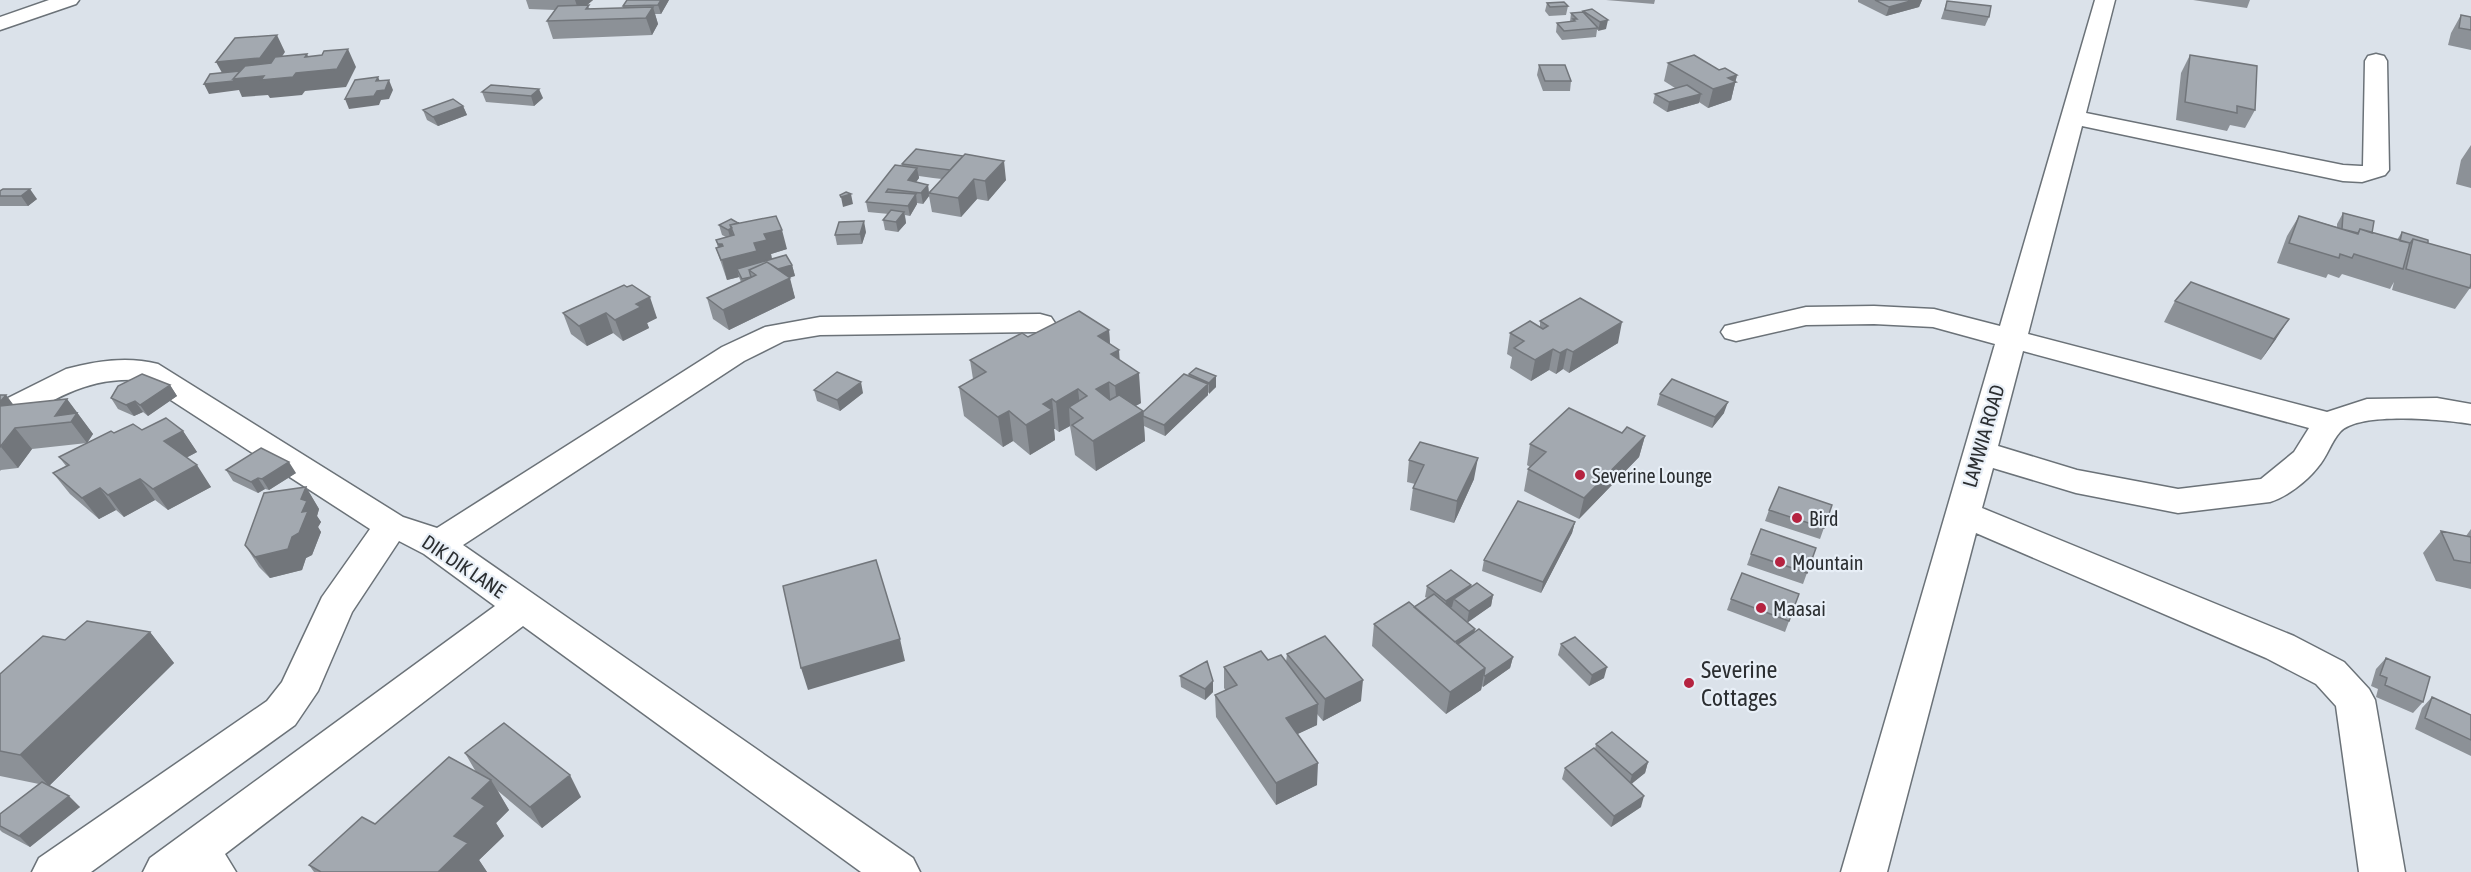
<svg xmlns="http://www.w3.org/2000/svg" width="2471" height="872" viewBox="0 0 2471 872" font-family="'Asap Condensed',sans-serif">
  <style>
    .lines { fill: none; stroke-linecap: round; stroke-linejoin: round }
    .minor-casing { stroke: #6b7278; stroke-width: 3 }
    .minor { fill: #fff; fill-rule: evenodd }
    .wall { fill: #8c9197; fill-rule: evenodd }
    .shaded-wall { fill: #72767b }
    .building { fill: #a3a9b0; stroke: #72767b; stroke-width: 1.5 }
    .poi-dot { fill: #b52340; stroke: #e8eff7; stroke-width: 2 }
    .labels { text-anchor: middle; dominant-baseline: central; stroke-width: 4.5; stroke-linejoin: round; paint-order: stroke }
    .street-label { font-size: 20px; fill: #2b2e31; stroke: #e8eff7 }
    .poi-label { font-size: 20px; fill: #2b2e31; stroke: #e8eff7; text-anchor: start }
    .near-poi-label { font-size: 24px; fill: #2b2e31; stroke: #e8eff7; text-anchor: start }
  </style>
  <rect width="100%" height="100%" fill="#dbe2ea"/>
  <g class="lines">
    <defs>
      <path id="minor" d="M49,0H79L76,4L0,30V17Z
        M2095,0H2115L2086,113L2343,165L2361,166H2363L2365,61L2368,56L2376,54L2384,56L2387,61L2389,170L2385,175L2362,182L2343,181L2082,126L2028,334L2327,412L2367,399L2437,398L2471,404V424C2444,420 2360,411 2340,432C2331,442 2327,457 2318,467C2307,481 2287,497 2270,502L2178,513L2076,493L1993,468L1982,508L2294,636L2344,662L2369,689L2375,700L2405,872H2359L2336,706L2316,684L2266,658L1976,533L1887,872H1841L1995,344L1933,327L1874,324L1806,325L1736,341L1725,338L1721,332L1725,326L1806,307L1874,306L1934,309L2000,326ZM2023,351L2309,428L2294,452L2261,479L2178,489L2077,470L1998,446Z
        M1040,314L1051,317L1055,323L1051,329L1040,332L820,335L784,341L744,361L463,545L913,858L920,872H861L523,626L225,854L236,872H143L150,858L495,606L424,554L399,541L352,612L318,691L295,725L91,872H32L39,858L267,701L282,682L322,597L370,529L140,380C85,377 58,399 11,422L0,425V402L66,369C96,361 127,356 158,364L403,517L437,528L722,347L765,327L820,317Z"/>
    </defs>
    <use href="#minor" class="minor-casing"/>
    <use href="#minor" class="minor"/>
  </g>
  <path class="wall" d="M526,0H593L587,5L590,9L623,8V6L669,0L661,14H655L658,24L652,35L553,39L547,21L555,10L529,9Z
    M1606,0H1655L1654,4Z
    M1858,0H1922L1919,7L1886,16L1858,2Z
    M2193,0H2250L2247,8Z
    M1947,1L1989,17L1985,26L1941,19Z
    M1547,3L1568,6L1566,15L1549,16L1545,11Z
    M1592,9L1606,29L1597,30L1596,37L1562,40L1556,32L1557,23L1570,22L1571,13L1583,12V11Z
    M2461,15L2471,17V50L2448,45L2451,33Z
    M2190,55L2255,110L2245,128L2230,125L2227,131L2176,120L2181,73Z
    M1668,63L1719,70L1737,75L1731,100L1708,108L1699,102V103L1667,112L1653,103L1655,94L1675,88L1664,81Z
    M1539,65L1571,81L1570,91H1543L1537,75Z
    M491,85L543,98L534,106L486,102L482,92Z
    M463,106L467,115L438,126L427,120L423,110Z
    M2471,145V188L2456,184L2461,160Z
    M916,149L1006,180L988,201L977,199L961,217L932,212L929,196L923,204L917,203V204L910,216L905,215L906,223L898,232L885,230L883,220L889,214L868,212L866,202L902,166V164ZM919,176L933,178L942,179L929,192L928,185L916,182L919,178Z
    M0,191L37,199L28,206H0Z
    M2343,213L2372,233L2397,240L2402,232L2428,243L2470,288L2455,309L2392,290L2394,282L2390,289L2342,274L2339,278L2328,274L2326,278L2277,263L2287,236L2299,216L2337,227V224Z
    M731,219L787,249L771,254L772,259L792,265L795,276L789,277L795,298L729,330L713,319L707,298L741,282L739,277L727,280L716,248H718L716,240L726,237L722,235L719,225Z
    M866,232L862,244L837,245L835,235Z
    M624,285L657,318L647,323L649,328L623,341L613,333L587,346L571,334L563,313Z
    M2175,301L2276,339L2261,360L2164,322Z
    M1540,321L1618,343L1569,373L1563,369L1556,374L1549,370L1531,381L1510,368L1512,357L1507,354L1510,333L1540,326Z
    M1109,330L1110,344L1120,360L1141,403L1135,406L1143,412L1189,376V374L1216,376V387L1208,393V395L1165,436L1144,426L1145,441L1096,471L1075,455L1070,426L1059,432L1055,429H1054L1055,440L1030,455L1013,441L1003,447L964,416L959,387L973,379L970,360L1028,337Z
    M170,385L177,396L148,416L143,412L134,416L118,409L111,398Z
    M814,390L863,393L840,411L817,401Z
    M1660,394L1724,413L1712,428L1657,405Z
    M0,395H6L13,405L67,399L93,434L87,443L32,449L18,468L1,470L0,471Z
    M142,430L183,431L197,452L186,458L211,487L168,510L155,500L124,517L116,510L99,519L70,494L53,473L66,466L59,457L114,433Z
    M1622,433L1645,436L1639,457L1579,519L1524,491L1528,469L1530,467L1527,465L1530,444Z
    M1409,460L1474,479L1454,523L1410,510L1413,488L1415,484L1407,482Z
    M226,470L296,473L269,490L265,489L258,493L233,481Z
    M306,487L319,509L317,516L321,522L318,527L321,532L312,555L306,558L302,570L270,578L259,567L245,545Z
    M1832,505L1820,539L1765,521L1769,510Z
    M1575,522L1572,533L1541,593L1482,571L1484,560Z
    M2471,529V589L2436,581L2423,553L2441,531L2466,536Z
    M1816,548L1803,584L1747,565L1751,554Z
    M1471,585L1470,588L1493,595L1491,606L1467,622L1475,629L1474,633L1513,657L1510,668L1483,687L1482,686L1481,690L1446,714L1372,646L1374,624L1414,607L1427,598L1425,597L1427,586Z
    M1799,594L1785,632L1727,610L1731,599Z
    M150,632L174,663L49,786L80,807L30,847L2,832L0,830V814L39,784L0,776V674L65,640Z
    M1561,644L1604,678L1589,686L1558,655Z
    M1287,654L1361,701L1323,721L1317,714V725L1297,734L1317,785L1276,805L1216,717L1215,695L1226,691L1224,688V667L1268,660L1286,662Z
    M2386,658L2423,702L2413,713L2376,697L2378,689L2371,686L2376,669Z
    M1180,676L1213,692L1205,700L1181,687Z
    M2432,697L2471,715V756L2415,729L2422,708Z
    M1596,744L1648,762L1645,773L1632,783L1641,807L1611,827L1562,779L1565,768L1595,749Z
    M465,753L581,797L542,828L498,791L509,810L496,823L504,836L479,860L487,872H314L309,865L476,772Z"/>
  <path class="shaded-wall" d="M575,0H593L579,12Z
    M661,0H669L661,14L658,5Z
    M1914,0H1922L1919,7L1886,16L1889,7Z
    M653,7L658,24L652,35L646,18Z
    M1608,20L1606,29L1598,31L1600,22Z
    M277,35L285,52L269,76L305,57L307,54L315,71L348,49L356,67L346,87L305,91L302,95L270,98L268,95L242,97L239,90L209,94L204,84L226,80L216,62Z
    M1737,75L1731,100L1708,108L1713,89L1728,78Z
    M378,77L383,87L389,80L393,90L389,99L381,100L379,105L349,109L345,99L376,81Z
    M539,89L543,98L534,106L531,96Z
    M1701,94L1699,103L1667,112L1669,102Z
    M463,106L467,115L438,126L433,117Z
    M1004,161L1006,180L988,201L985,181Z
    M917,168L919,178L910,190L908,180Z
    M974,179L977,199L961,217L958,198Z
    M928,185L929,196L923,204L921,193Z
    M30,189L37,199L28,206L21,196Z
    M851,194L853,204L843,207L841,197Z
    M916,194L917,204L910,216L908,206Z
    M904,212L906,223L898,232L896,222Z
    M864,221L866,232L862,244L860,234Z
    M731,228L734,238L731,240L728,230Z
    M782,230L787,249L771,254L772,260L749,270L737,269L739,277L727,280L718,244H722L726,259L754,243L764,234Z
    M792,265L795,276L759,286L756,275Z
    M790,278L795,298L729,330L723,310Z
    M650,297L657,318L647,323L649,328L623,341L615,320L636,304Z
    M606,313L613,333L587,346L579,326Z
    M2289,319L2276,339L2261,360L2274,339Z
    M1622,322L1618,343L1569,373L1573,352Z
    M1109,330L1111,359L1098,336Z
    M1553,349L1549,370L1531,381L1535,360Z
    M1567,349L1563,369L1556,374L1560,353Z
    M1119,350L1121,379L1111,354Z
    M1139,373L1141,403L1118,416L1115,386Z
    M1216,376V387L1209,394V383Z
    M861,382L863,393L840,411L837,400Z
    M1109,382L1111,412L1096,389Z
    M1208,384V395L1165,436L1164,425Z
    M170,385L177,396L148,416L140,405Z
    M1078,389L1081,416L1069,407L1070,426L1059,432L1056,402Z
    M6,395L22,416L0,412V402Z
    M67,399L93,434L87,443L71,422L55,416Z
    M1052,399L1055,429H1054L1055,440L1030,455L1026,425L1043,404Z
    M135,401L143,412L134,416L126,405Z
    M1728,402L1724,413L1712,428L1715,417Z
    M1009,411L1013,441L1003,447L998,417Z
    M1143,411L1145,441L1096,471L1093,441Z
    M15,428L32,449L18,468L1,447Z
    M183,431L197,452L178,462L164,441Z
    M1645,436L1639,457L1579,519L1584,498Z
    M1478,458L1474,479L1454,523L1457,501Z
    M289,462L296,473L269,490L262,479Z
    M197,465L211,487L168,510L153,489Z
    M258,478L265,489L258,493L251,482Z
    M140,479L155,500L124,517L108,495Z
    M306,487L319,509L317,516L321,522L318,527L321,532L312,555L306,558L302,570L270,578L255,557L302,512L301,499Z
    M100,488L116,510L99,519L82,498Z
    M1575,522L1572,533L1541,593L1543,582Z
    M1471,585L1469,596L1454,599L1452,607L1444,612L1446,601Z
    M1493,595L1491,606L1467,623L1469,611Z
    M1475,629L1473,640L1450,646Z
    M150,632L174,663L49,786L20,755Z
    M900,639L905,661L808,690L801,668Z
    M1513,657L1510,668L1483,687L1485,676Z
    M1607,667L1604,678L1589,686L1592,675Z
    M1485,668L1481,690L1446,714L1450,692Z
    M1363,680L1361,701L1323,721L1325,699Z
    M1213,681V692L1205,700V689Z
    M1318,704L1317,725L1285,740L1286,718Z
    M1648,762L1645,773L1629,786L1632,775Z
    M1318,763L1317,785L1276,805V783Z
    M570,775L581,797L542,828L530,807Z
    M491,780L509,810L496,823L504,836L479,860L487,872H438L454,836L472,798Z
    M69,796L80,807L30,847L19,836Z
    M1644,796L1641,807L1611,827L1614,816Z"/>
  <path class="building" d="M627,0H661L658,5L623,6Z
    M1875,0H1914L1889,7Z
    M1947,1L1991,6L1989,17L1945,10Z
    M1564,2L1568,6L1550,7L1547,3Z
    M589,5L586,9L653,7L646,18L547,21L558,6Z
    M1592,9L1608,20L1600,22L1583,11Z
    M1583,12L1598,28L1564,31L1557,23L1575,21L1573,19H1577L1571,13Z
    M2461,15L2471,17V30L2459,28Z
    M277,35L260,58L216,62L235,38Z
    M348,49L337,69L296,73L293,77L261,80L264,76L233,79L245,66L271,63L275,57L307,54L305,57L322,55L324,51Z
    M1694,55L1719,70L1725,68L1737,75L1728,78L1736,82L1713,89L1668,63Z
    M2190,55L2257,66L2255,110L2237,106V113L2185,102Z
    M1539,65H1565L1571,81H1545Z
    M240,71L233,79L234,81L204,84L210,74Z
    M378,77L376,81L389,80L385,90L377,91L374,96L345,99L355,80Z
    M491,85L539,89L531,96L482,92Z
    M1687,85L1701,94L1669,102L1655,94Z
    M453,99L463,106L433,117L423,110Z
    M916,149L963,156L950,170L902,164Z
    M965,154L1004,161L985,181L974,179L958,198L929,193Z
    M895,165L917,168L908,180L928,185L921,193L888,189L886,192L916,194L908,206L866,202Z
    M3,189H30L21,196H0V191Z
    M846,192L851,194L841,197L840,195Z
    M891,210L904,212L896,222L883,220Z
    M2343,213L2374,221L2372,233L2360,229L2358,233L2342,229Z
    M776,216L782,230L764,234L767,240L754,243L757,251L721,260L716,248L723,246L722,244H718L716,240L734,235L730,225Z
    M2299,216L2358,234L2360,229L2410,243L2403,269L2354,254L2352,258L2340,254L2339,258L2289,243Z
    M731,219L738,223L730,225L732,228L728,230L719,225Z
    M864,221L860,234L835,235L839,222Z
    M2402,232L2428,240V243L2413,239L2409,245L2410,243L2400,241Z
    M2413,239L2471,255V283L2470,288L2406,269Z
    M786,255L792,265L778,269L767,262L749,270L751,277L742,279L737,269Z
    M767,262L790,278L723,310L707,298L756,275L749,270Z
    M2191,282L2289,319L2274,339L2175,301Z
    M624,285L627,287L632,285L650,297L636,304L641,307L615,320L606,313L579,326L563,313Z
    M1580,298L1622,322L1573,352L1567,349L1560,353L1553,349L1535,360L1514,348L1524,341L1510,333L1530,321L1543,329L1548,326L1540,321Z
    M1079,311L1109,330L1098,336L1119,350L1111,354L1139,373L1115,386L1109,382L1096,389L1110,400L1119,395L1143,411L1093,441L1072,425L1083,418L1069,407L1087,396L1078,389L1056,402L1052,399L1043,404L1052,410L1026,425L1009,411L998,417L959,387L986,372L970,360L1022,333L1028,337Z
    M1196,368L1216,376L1209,383L1189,374Z
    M837,372L861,382L837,400L814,390Z
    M142,374L170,385L140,405L135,401L126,405L111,398L118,386Z
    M1184,374L1208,384L1164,425L1143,416V412Z
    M1672,379L1728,402L1715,417L1660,394Z
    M0,395H6L0,402Z
    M67,399L55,416L77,413L71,422L15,428L0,447V406Z
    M1569,408L1622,433L1627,427L1645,436L1584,498L1528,469L1546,452L1530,444Z
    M166,418L183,431L164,441L197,465L153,489L140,479L108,495L100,488L82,498L53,473L69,465L59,457L111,431L114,433L133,424L142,430Z
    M1420,442L1478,458L1457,501L1413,488L1424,465L1409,460Z
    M261,448L289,462L262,479L258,478L251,482L226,470Z
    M306,487L301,499L307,501L302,512L308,511L299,533L292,537L288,549L255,557L245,545L264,493Z
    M1779,487L1832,505L1824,528L1769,510Z
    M1518,501L1575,522L1543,582L1484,560Z
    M1761,529L1816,548L1807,573L1751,554Z
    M2441,531L2471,537V563L2454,560Z
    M876,560L900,639L801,668L783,586Z
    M1451,570L1471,585L1446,601L1427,586Z
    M1742,573L1799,594L1789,621L1731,599Z
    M1477,583L1493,595L1469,611L1454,599Z
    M1434,594L1475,629L1455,642L1414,607Z
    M1409,602L1485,668L1450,692L1374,624Z
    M87,621L150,632L20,755L0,751V674L43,636L65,640Z
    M1479,629L1513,657L1485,676L1484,675L1485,668L1458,644Z
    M1325,636L1363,680L1325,699L1287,654Z
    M1575,637L1607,667L1592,675L1561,644Z
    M1261,651L1268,660L1281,655L1318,704L1286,718L1318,763L1276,783L1215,695L1237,685L1224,667Z
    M2386,658L2430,677L2423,702L2385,685L2387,678L2380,675Z
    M1207,661L1213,681L1205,689L1180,676Z
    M2432,697L2471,715V740L2425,718Z
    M504,723L570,775L530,807L465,753Z
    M1612,732L1648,762L1632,775L1596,744Z
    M1594,748L1644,796L1614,816L1565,768Z
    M449,757L491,780L472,798L485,806L454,836L468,843L438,872H321L309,865L362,817L375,824Z
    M42,782L69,796L19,836L0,826V814Z"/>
  <g class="poi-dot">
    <circle cx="1580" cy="475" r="6"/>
    <circle cx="1797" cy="518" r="6"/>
    <circle cx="1780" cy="562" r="6"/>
    <circle cx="1761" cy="608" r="6"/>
    <circle cx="1689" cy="683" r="6"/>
  </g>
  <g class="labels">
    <g class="street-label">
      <text transform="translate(1983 436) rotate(-74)">LAMWIA ROAD</text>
      <text transform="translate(464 566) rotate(34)">DIK DIK LANE</text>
    </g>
    <g class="poi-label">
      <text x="1592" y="475">Severine Lounge</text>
      <text x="1809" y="518">Bird</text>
      <text x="1792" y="562">Mountain</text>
      <text x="1773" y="608">Maasai</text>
    </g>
    <g class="near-poi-label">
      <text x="1701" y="669">Severine<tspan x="1701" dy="28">Cottages</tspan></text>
    </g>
  </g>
</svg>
